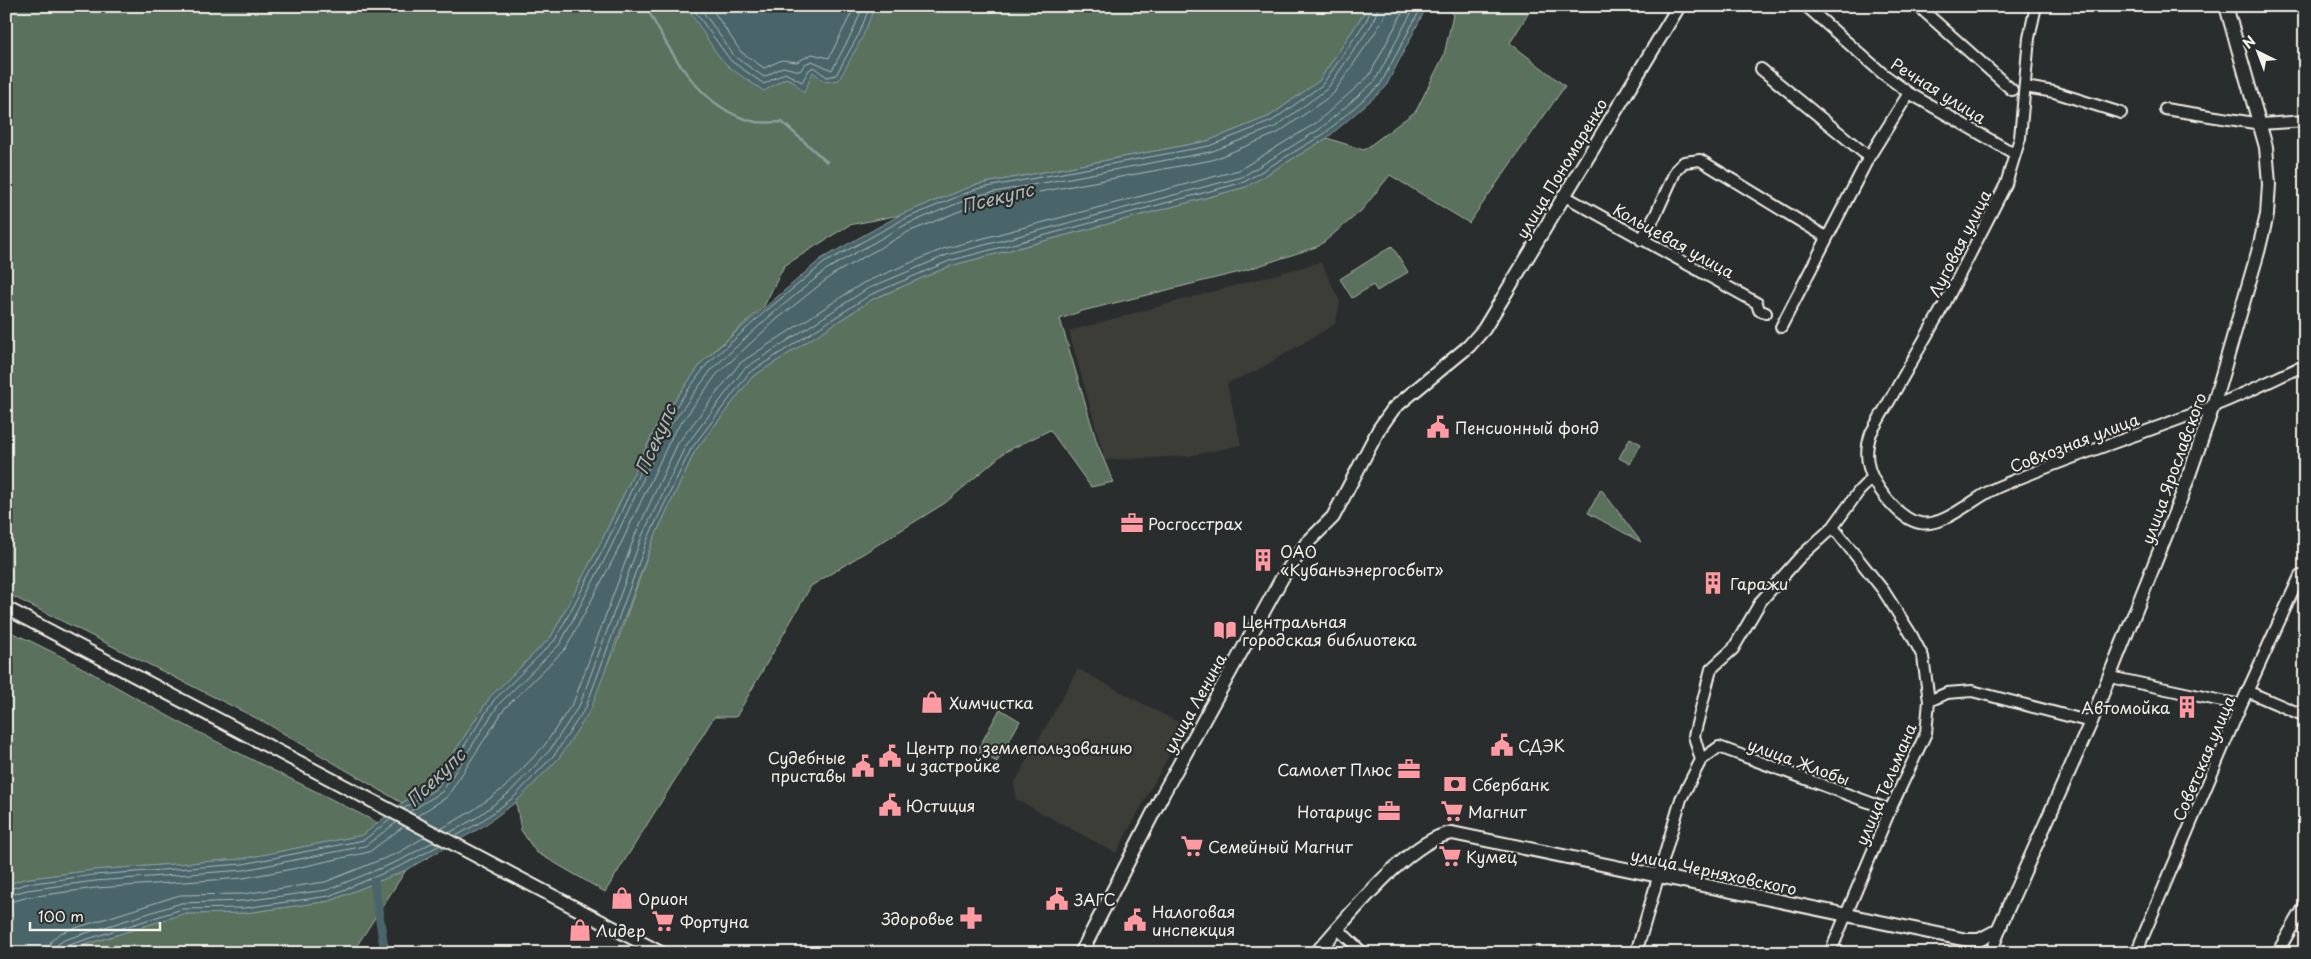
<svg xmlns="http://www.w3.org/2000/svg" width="2311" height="959" viewBox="0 0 2311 959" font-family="'Playpen Sans',sans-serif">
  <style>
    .built { fill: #3d3d39 }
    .green { fill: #5a715d; stroke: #a7b1a2 }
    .water { fill: #48656b; stroke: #8d9d9d }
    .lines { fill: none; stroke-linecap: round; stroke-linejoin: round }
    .shore { stroke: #afb9b6; stroke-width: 1 }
    .stream { stroke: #8d9d9d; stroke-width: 2.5 }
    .canal { stroke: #48656b; stroke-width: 9 }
    .minor-casing { stroke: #f4f1e8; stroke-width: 14 }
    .tertiary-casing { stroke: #f4f1e8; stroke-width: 16 }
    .minor { stroke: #2a2d2e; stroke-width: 10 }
    .tertiary { stroke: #2a2d2e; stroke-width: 12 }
    .labels { text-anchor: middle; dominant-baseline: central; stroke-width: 4.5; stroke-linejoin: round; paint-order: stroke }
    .street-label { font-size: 16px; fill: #f4f1e8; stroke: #2a2d2e }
    .poi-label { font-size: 16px; fill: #f4f1e8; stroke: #2a2d2e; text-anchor: start }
    .water-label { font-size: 18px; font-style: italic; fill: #afb9b6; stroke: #2a2d2e }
  </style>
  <rect width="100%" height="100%" fill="#2a2d2e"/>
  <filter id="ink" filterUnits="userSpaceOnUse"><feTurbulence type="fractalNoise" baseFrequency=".02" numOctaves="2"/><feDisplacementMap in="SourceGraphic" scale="10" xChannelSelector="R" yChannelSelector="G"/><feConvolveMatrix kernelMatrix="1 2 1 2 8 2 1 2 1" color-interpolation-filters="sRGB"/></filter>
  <g filter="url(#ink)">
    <path class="built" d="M1321,262L1340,302L1335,324L1256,371L1227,383L1241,445L1189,456L1105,460L1069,331Z
      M1078,669L1185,726L1116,853L1016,799L1014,784Z"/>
    <path class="green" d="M6,6H684L695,18L727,65L764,90L786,78L793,81L813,71L873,6H1369L1319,81L1270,116L1208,141L975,185L900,215L849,225L784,266L764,306L703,361L657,425L599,546L551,637L490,697L433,785L402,803L266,723L6,593Z
      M1445,6H1533L1510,43L1565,86L1469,223L1390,175L1361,211L1319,246L1240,272L1082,311L1060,319L1097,443L1113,482L1091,487L1050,430L1005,452L945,503L811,586L736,717H714L605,892L536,852L521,830L516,802L559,758L614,651L653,540L695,451L752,377L873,299L950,266L1246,187L1327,138L1364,150L1416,111L1444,55L1453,15Z
      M1392,246L1408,272L1377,291L1373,285L1352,298L1340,279Z
      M1630,438L1641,444L1630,464L1619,458Z
      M1601,489L1641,542L1588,513Z
      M6,630C67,656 123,692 181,723C246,758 313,789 378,823L363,835L242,859L94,870L24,879L6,885Z
      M1000,709L1020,721L997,762L977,751Z
      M406,870L352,953H59L183,914L245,913L330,901Z"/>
    <path class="water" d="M684,6H875L863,36L839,80L825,82L813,72L804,93L793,81L786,78L764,91C752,83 739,75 728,66C710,49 701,24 684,6Z
      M1369,6H1427L1385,88L1327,138L1246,187L950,266L873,299L752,377L695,451L653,540L591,709L559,758L516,802L482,827L406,870L330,901L245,913L183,914L59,953H6V885L24,879L94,870L242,859L363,835L402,803L433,785L490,697L551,637L599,546L657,425L703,361L821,259L900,215L975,185L1208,141L1270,116L1319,81Z"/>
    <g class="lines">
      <path class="shore" d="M691,6L731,61L764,84L785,73L802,82L809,70L813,67L827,77L836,75L859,34L870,6
        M699,6L735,57L764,77L783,67L800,71L805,64L812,61L832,70L853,31L863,6
        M710,6L741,52L764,68L782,60L797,62L812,54L829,58L855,6
        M403,809L437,788L494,700L555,640L604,548L661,427L707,364L767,310L824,263L902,220L976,189L1209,146L1272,121L1322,85L1366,21L1373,6
        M409,812L442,792L499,704L560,644L609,551L666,431L712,369L771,315L827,269L905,225L978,195L1210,152L1275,127L1327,89L1372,24L1379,6
        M417,816L447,797L505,708L566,648L616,554L673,434L717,374L776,320L832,275L908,232L980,203L1212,160L1278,133L1333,94L1378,28L1385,15L1387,6
        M441,829L472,811L504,788L544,746L574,701L636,533L678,443L740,363L863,283L943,249L1239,170L1316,123L1369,76L1406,6
        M449,833L476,818L509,793L550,750L580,704L642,536L685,447L744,369L867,289L947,255L1242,177L1320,129L1375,81L1415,6
        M456,836L479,823L513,798L555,754L586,707L648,538L691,449L749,373L870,295L949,261L1244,182L1324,134L1380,85L1422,6
        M6,890L26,884L94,875L243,864L364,840L391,819
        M6,896L27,890L95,881L244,870L365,846L397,822
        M6,903L29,897L96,888L243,878L292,869L369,852L404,826
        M48,953L51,941L60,933L180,895L243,894L325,882L398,853L425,837
        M55,953L57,945L64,940L181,903L244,901L327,890L401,860L433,842
        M62,953L66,946L182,909L244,908L329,896L403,865L440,845"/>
      <path class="stream" d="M646,6C669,51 701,111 756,122C764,123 774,122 782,122L827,162"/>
      <path class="canal" d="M374,882L385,953"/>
      <defs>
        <path id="minor" d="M1806,6L1882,73L1909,93L2015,154
          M1918,6L2012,90
          M2036,6L2029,38L2020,138L2006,184L1944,305L1871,433C1868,442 1866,453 1868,463C1871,483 1899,520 1920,523C1944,528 1976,496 1998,487C2068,457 2140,435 2211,407C2243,395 2274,379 2305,365
          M1761,69L1869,157
          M2025,87L2054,92L2121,113
          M2165,109L2261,124L2305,121
          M1563,195L1757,303L1759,310L1766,313
          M1641,240L1655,216L1676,170L1684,162L1700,160L1826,237
          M1781,327L1869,157L1909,93
          M2110,677L2241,705
          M2249,692L2305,716
          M1929,701L1947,693L1972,691L2091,722
          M1701,760L1719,747L1890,810
          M1338,929L1363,953
          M1636,953L1681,799L1701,760L1694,736L1711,669L1733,649L1761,601L1800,557L1833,527L1859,491L1872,478
          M1830,953L1890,810L1926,733L1929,701L1923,657L1911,634L1883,590L1833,527
          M1991,953L2002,925
          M2136,953L2241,705L2300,576
          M2277,953L2305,905"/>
        <path id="tertiary" d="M6,608L661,953
          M1081,953L1164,792L1282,578L1306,544L1333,517L1379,429L1394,408L1469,346L1484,329L1679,6
          M1316,953C1347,919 1409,839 1452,833L1967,940H1979L1998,930L2091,722L2182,495L2213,406L2258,252L2267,215L2269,184L2266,147L2226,6"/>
      </defs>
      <use href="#minor" class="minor-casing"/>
      <use href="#tertiary" class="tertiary-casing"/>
      <use href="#minor" class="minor"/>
      <use href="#tertiary" class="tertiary"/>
    </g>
  </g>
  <defs>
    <symbol id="civic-bare" viewBox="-9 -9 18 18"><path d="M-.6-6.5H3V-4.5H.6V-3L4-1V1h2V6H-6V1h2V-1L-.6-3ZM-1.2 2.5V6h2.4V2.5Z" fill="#ff9aa2" stroke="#2a2d2e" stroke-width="2.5" paint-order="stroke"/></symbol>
    <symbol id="office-bare" viewBox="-9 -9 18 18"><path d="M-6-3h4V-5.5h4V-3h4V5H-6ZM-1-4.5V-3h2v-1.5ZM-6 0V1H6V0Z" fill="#ff9aa2" stroke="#2a2d2e" stroke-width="2.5" paint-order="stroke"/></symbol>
    <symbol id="building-bare" viewBox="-9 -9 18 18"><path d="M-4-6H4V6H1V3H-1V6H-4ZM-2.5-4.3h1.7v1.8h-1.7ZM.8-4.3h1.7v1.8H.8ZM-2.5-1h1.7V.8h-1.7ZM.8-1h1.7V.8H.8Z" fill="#ff9aa2" stroke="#2a2d2e" stroke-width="2.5" paint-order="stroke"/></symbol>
    <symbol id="library-bare" viewBox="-9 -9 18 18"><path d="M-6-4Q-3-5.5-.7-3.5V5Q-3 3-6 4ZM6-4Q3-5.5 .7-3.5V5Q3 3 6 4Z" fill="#ff9aa2" stroke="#2a2d2e" stroke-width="2.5" paint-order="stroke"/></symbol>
    <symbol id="shop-bare" viewBox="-9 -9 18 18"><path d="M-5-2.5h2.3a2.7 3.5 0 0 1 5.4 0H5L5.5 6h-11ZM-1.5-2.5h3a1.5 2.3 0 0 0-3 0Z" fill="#ff9aa2" stroke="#2a2d2e" stroke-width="2.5" paint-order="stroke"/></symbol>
    <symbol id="bank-bare" viewBox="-9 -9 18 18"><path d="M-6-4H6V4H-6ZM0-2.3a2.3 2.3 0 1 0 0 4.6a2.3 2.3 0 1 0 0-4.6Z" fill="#ff9aa2" stroke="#2a2d2e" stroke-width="2.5" paint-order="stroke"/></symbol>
    <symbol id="supermarket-bare" viewBox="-9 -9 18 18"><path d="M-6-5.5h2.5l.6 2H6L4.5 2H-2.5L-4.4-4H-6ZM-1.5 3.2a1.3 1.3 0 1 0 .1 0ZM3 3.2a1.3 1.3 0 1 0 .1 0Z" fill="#ff9aa2" stroke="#2a2d2e" stroke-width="2.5" paint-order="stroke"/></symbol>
    <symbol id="pharmacy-bare" viewBox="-9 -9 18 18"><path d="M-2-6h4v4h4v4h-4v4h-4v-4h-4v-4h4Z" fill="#ff9aa2" stroke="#2a2d2e" stroke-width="2.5" paint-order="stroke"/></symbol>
  </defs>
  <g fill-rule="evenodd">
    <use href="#civic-bare" x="1422" y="411" width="32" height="32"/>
    <use href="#office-bare" x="1116" y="507" width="32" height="32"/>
    <use href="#building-bare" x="1247" y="544" width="32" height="32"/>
    <use href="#building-bare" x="1697" y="567" width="32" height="32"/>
    <use href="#library-bare" x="1209" y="614" width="32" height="32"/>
    <use href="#shop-bare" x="916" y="686" width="32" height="32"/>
    <use href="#building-bare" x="2171" y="691" width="32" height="32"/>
    <use href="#civic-bare" x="1486" y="729" width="32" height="32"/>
    <use href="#civic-bare" x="874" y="740" width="32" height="32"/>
    <use href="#civic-bare" x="847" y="750" width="32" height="32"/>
    <use href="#office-bare" x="1393" y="753" width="32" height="32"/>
    <use href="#bank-bare" x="1439" y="768" width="32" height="32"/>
    <use href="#civic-bare" x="874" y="789" width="32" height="32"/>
    <use href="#office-bare" x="1373" y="795" width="32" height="32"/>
    <use href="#supermarket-bare" x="1436" y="795" width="32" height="32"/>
    <use href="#supermarket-bare" x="1176" y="830" width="32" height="32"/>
    <use href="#supermarket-bare" x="1434" y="840" width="32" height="32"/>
    <use href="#shop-bare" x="606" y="882" width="32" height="32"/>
    <use href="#civic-bare" x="1041" y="883" width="32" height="32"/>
    <use href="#pharmacy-bare" x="955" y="902" width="32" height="32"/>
    <use href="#civic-bare" x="1119" y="904" width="32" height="32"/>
    <use href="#supermarket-bare" x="647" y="905" width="32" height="32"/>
    <use href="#shop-bare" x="564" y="914" width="32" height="32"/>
  </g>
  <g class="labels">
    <g class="street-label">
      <text transform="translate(1939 90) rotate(32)">Речная улица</text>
      <text transform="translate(1561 168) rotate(-59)">улица Пономаренко</text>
      <text transform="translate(1674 240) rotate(29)">Кольцевая улица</text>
      <text transform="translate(1959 243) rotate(-63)">Луговая улица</text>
      <text transform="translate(2074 442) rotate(-21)">Совхозная улица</text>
      <text transform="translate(2173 468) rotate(-70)">улица Ярославского</text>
      <text transform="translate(1194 703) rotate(-61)">улица Ленина</text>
      <text transform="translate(2203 758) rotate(-67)">Советская улица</text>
      <text transform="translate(1799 761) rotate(20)">улица Жлобы</text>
      <text transform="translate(1885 784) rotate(-67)">улица Тельмана</text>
      <text transform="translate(1714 871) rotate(12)">улица Черняховского</text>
    </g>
    <g class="poi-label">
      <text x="1455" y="427">Пенсионный фонд</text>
      <text x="1148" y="523">Росгосстрах</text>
      <text x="1280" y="551">ОАО<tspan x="1280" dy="18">«Кубаньэнергосбыт»</tspan></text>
      <text x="1730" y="583">Гаражи</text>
      <text x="1242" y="621">Центральная<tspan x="1242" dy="18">городская библиотека</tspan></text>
      <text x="949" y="702">Химчистка</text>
      <text x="2170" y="707" text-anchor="end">Автомойка</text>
      <text x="1518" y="745">СДЭК</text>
      <text x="906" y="747">Центр по землепользованию<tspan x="906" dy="18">и застройке</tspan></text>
      <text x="846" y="757" text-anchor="end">Судебные<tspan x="846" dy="18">приставы</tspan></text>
      <text x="1392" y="769" text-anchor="end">Самолет Плюс</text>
      <text x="1472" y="784">Сбербанк</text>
      <text x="906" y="805">Юстиция</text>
      <text x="1372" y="811" text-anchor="end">Нотариус</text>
      <text x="1468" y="811">Магнит</text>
      <text x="1208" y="846">Семейный Магнит</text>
      <text x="1466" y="856">Кумец</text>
      <text x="638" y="898">Орион</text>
      <text x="1074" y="899">ЗАГС</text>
      <text x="1152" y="911">Налоговая<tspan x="1152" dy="18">инспекция</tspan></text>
      <text x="954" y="918" text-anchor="end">Здоровье</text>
      <text x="680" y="921">Фортуна</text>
      <text x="596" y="930">Лидер</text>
    </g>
    <g class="water-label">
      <text transform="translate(997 197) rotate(-14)">Псекупс</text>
      <text transform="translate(655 439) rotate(-66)">Псекупс</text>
      <text transform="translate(435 777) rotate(-44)">Псекупс</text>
    </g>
  </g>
  <rect width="2311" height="959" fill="none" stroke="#2a2d2e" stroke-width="25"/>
  <rect x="12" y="12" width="2286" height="934" fill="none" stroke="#f4f1e8" stroke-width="2" filter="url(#ink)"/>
  <g transform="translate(2258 52) rotate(318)" stroke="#2a2d2e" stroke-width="4" paint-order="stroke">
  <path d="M0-4L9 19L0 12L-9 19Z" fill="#f4f1e8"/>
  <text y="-8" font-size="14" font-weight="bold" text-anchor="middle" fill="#f4f1e8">N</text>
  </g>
  <path d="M30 922v8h130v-8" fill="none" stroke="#f4f1e8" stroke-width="2.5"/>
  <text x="38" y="922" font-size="15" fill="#f4f1e8" stroke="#2a2d2e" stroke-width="4" paint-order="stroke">100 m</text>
</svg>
